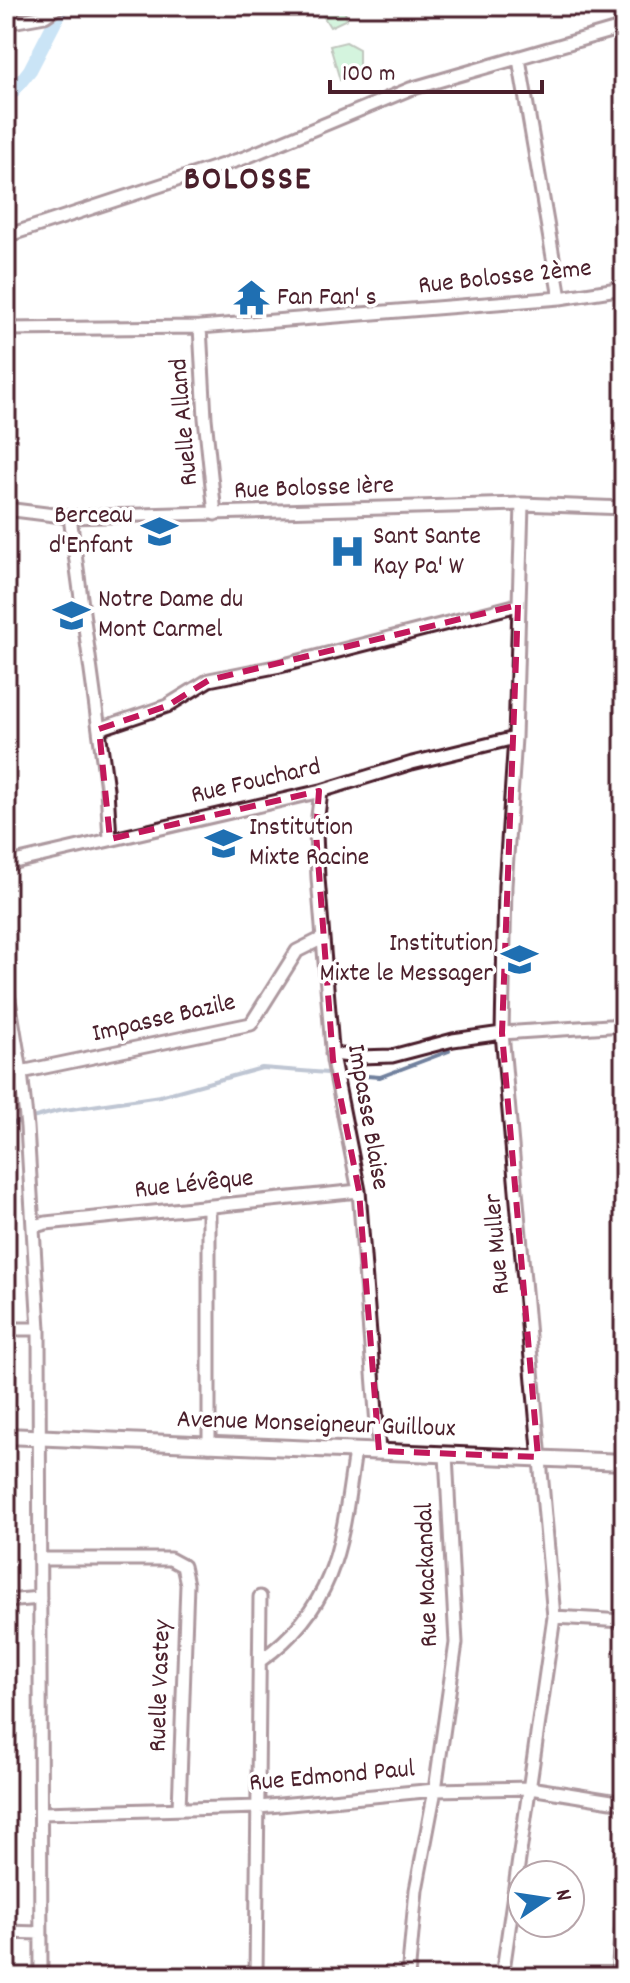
<svg xmlns="http://www.w3.org/2000/svg" width="630" height="1983" viewBox="0 0 630 1983" font-family="Dekko,sans-serif">
  <style>
    .green { fill: #a0e7b5; stroke: #758370; stroke-width: 2 }
    .lines { fill: none; stroke-linecap: round; stroke-linejoin: round }
    .stream { stroke: #71819e; stroke-width: 4 }
    .canal { stroke: #8bc3ea; stroke-width: 14 }
    .minor-casing { stroke: #4a1f2b; stroke-width: 17 }
    .tertiary-casing { stroke: #4a1f2b; stroke-width: 20 }
    .minor { stroke: #fff; stroke-width: 11 }
    .tertiary { stroke: #fff; stroke-width: 14 }
    .marked { fill: none; stroke: #c2185b; stroke-width: 6; stroke-dasharray: 16 10; stroke-linejoin: round }
    .labels { text-anchor: middle; dominant-baseline: central; stroke-width: 7; stroke-linejoin: round; paint-order: stroke }
    .street-label { font-size: 26px; fill: #4a1f2b; stroke: #fff }
    .poi-label { font-size: 26px; fill: #4a1f2b; stroke: #fff; text-anchor: start }
    .district-label { font-size: 34px; font-weight: bold; letter-spacing: 2px; fill: #4a1f2b; stroke: #fff }
  </style>
  <rect width="100%" height="100%" fill="#fff"/>
  <filter id="ink" filterUnits="userSpaceOnUse"><feTurbulence type="fractalNoise" baseFrequency=".0125" numOctaves="2"/><feDisplacementMap in="SourceGraphic" scale="16" xChannelSelector="R" yChannelSelector="G"/><feConvolveMatrix kernelMatrix="1 2 1 2 8 2 1 2 1" color-interpolation-filters="sRGB"/></filter>
  <g filter="url(#ink)">
    <path class="green" d="M317,6H343L347,19L330,27Z
      M346,42L359,49V69L340,80L330,46Z"/>
    <g class="lines">
      <path class="stream" d="M6,1125L58,1111L160,1096L262,1068L380,1077L449,1051"/>
      <path class="canal" d="M6,100L30,70L63,6"/>
      <defs>
        <path id="minor" d="M6,23L45,16L58,7
          M519,59L560,298
          M6,236L244,158L410,89L624,27
          M200,327L205,418L215,514
          M6,329L200,327L560,298L624,288
          M6,509L70,517L522,504L624,508
          M70,517L107,789L110,839
          M99,729L167,706L209,680L280,666L518,605
          M321,791L316,833L318,878L333,1060L359,1191L379,1451
          M6,864L321,791L412,763L515,738
          M6,982L21,1072L27,1127L39,1329L41,1977
          M332,1054L359,1057L392,1056L453,1040L502,1033L624,1025
          M21,1072L251,1024L297,951L323,938
          M35,1226L46,1223L359,1191
          M6,1329H39
          M209,1446V1206
          M40,1559H170L183,1566L187,1584L179,1809
          M6,1601L40,1598
          M554,1617L624,1621
          M261,1660C339,1605 342,1538 355,1451
          M42,1813L259,1807L435,1790L530,1788L624,1803
          M6,1932L40,1933
          M256,1977L260,1597
          M408,1977L416,1890L435,1790L456,1643L446,1455
          M502,1977L554,1617L502,1033L505,886L515,738L522,504
          M618,1977L624,1891"/>
        <path id="tertiary" d="M6,1436L624,1462"/>
      </defs>
      <use href="#minor" class="minor-casing"/>
      <use href="#tertiary" class="tertiary-casing"/>
      <use href="#minor" class="minor"/>
      <use href="#tertiary" class="tertiary"/>
    </g>
  </g>
  <path d="M0 0H630V1983H0ZM518,605L502,1033L538,1457L379,1451L359,1191L333,1060L316,833L319,791L110,839L99,729L167,706L209,680Z" fill="#fff" fill-opacity=".55" fill-rule="evenodd"/>
  <path class="marked" d="M518,605L502,1033L538,1457L379,1451L359,1191L333,1060L316,833L319,791L110,839L99,729L167,706L209,680Z"/>
  <defs>
    <symbol id="temple-bare" viewBox="-9 -9 18 18"><path d="M0-6L5-2H3V0L6.5 2.5H4V6H1.5V3h-3V6H-4V2.5H-6.5L-3 0V-2H-5Z" fill="#1f6fb2" stroke="#fff" stroke-width="2.5" paint-order="stroke"/></symbol>
    <symbol id="school-bare" viewBox="-9 -9 18 18"><path d="M0-5L7-2L0 1L-7-2ZM-4 1L0 2.5L4 1V4Q0 6-4 4Z" fill="#1f6fb2" stroke="#fff" stroke-width="2.5" paint-order="stroke"/></symbol>
    <symbol id="hospital-bare" viewBox="-9 -9 18 18"><path d="M-5-5h3v3.5h4V-5h3V5h-3V1.5h-4V5h-3Z" fill="#1f6fb2" stroke="#fff" stroke-width="2.5" paint-order="stroke"/></symbol>
  </defs>
  <g fill-rule="evenodd">
    <use href="#temple-bare" x="226" y="272" width="51" height="51"/>
    <use href="#school-bare" x="134" y="506" width="51" height="51"/>
    <use href="#hospital-bare" x="322" y="526" width="51" height="51"/>
    <use href="#school-bare" x="46" y="590" width="51" height="51"/>
    <use href="#school-bare" x="198" y="818" width="51" height="51"/>
    <use href="#school-bare" x="494" y="934" width="51" height="51"/>
  </g>
  <g class="labels">
    <g class="street-label">
      <text transform="translate(505 278) rotate(-6)">Rue Bolosse 2ème</text>
      <text transform="translate(185 422) rotate(-95)">Ruelle Alland</text>
      <text transform="translate(314 489) rotate(-2)">Rue Bolosse 1ère</text>
      <text transform="translate(256 782) rotate(-13)">Rue Fouchard</text>
      <text transform="translate(164 1019) rotate(-13)">Impasse Bazile</text>
      <text transform="translate(367 1117) rotate(80)">Impasse Blaise</text>
      <text transform="translate(194 1185) rotate(-6)">Rue Lévêque</text>
      <text transform="translate(498 1244) rotate(-95)">Rue Muller</text>
      <text transform="translate(316 1425) rotate(2)">Avenue Monseigneur Guilloux</text>
      <text transform="translate(428 1575) rotate(-92)">Rue Mackandal</text>
      <text transform="translate(161 1686) rotate(-88)">Ruelle Vastey</text>
      <text transform="translate(332 1777) rotate(-5)">Rue Edmond Paul</text>
    </g>
    <g class="poi-label">
      <text x="277" y="298">Fan Fan' s</text>
      <text x="133" y="516" text-anchor="end">Berceau<tspan x="133" dy="30">d'Enfant</tspan></text>
      <text x="373" y="537">Sant Sante<tspan x="373" dy="30">Kay Pa' W</tspan></text>
      <text x="98" y="600">Notre Dame du<tspan x="98" dy="30">Mont Carmel</tspan></text>
      <text x="249" y="828">Institution<tspan x="249" dy="30">Mixte Racine</tspan></text>
      <text x="493" y="944" text-anchor="end">Institution<tspan x="493" dy="30">Mixte le Messager</tspan></text>
    </g>
    <g class="district-label">
      <text x="248" y="181">BOLOSSE</text>
    </g>
  </g>
  <rect width="630" height="1983" fill="none" stroke="#fff" stroke-width="32"/>
  <rect x="16" y="16" width="598" height="1951" fill="none" stroke="#4a1f2b" stroke-width="3" filter="url(#ink)"/>
  <g transform="translate(546 1899) rotate(77)"><circle r="38" fill="#ffffff" stroke="#b7a5aa" stroke-width="2"/>
  <path d="M0-6L14 30L0 20L-14 30Z" fill="#1f6fb2"/>
  <text y="-12" font-size="22" font-weight="bold" text-anchor="middle" fill="#4a1f2b">N</text>
  </g>
  <path d="M330 80v12h212v-12" fill="none" stroke="#4a1f2b" stroke-width="4"/>
  <text x="342" y="80" font-size="24" fill="#4a1f2b" stroke="#ffffff" stroke-width="6" paint-order="stroke">100 m</text>
</svg>
